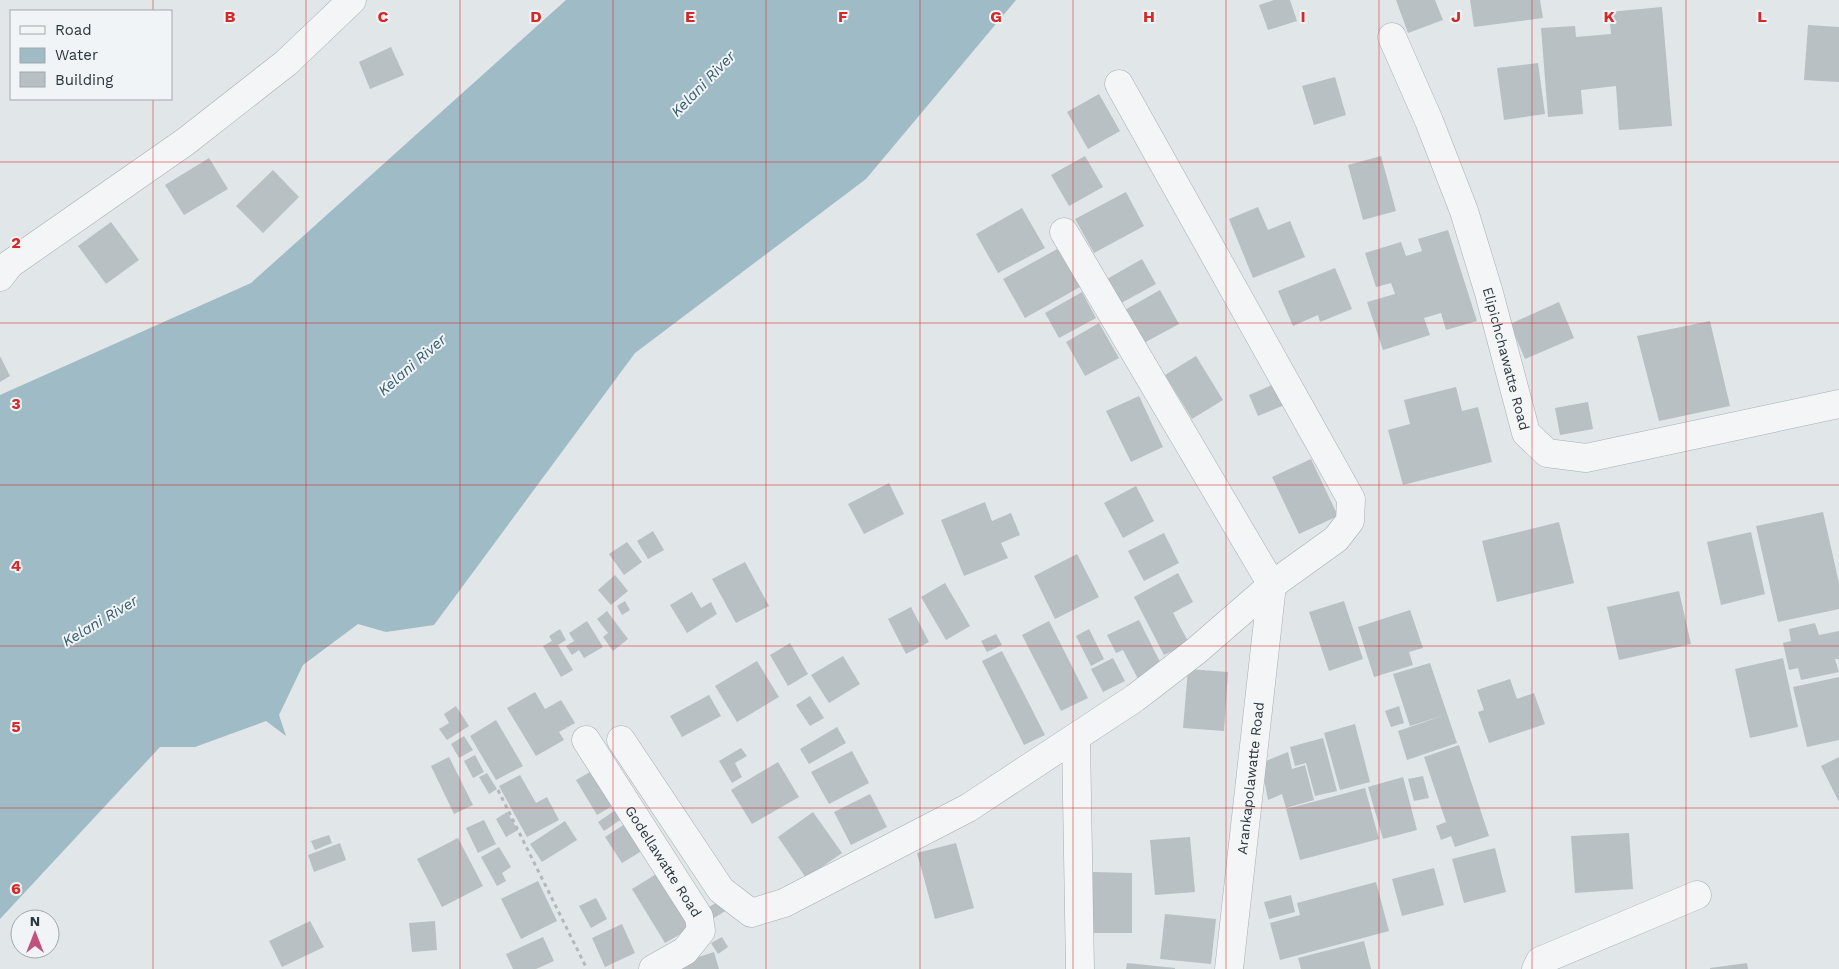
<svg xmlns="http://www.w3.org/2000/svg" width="1839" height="969" viewBox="0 0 1839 969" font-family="'Work Sans',sans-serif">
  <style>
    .water { fill: #9fbbc5 }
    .building { fill: #b8c0c4 }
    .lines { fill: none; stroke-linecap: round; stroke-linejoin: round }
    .minor-casing { stroke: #a7aeb2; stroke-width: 29 }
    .path { stroke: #b3b8bc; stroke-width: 3; stroke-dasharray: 4 4; stroke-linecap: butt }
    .minor { stroke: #f3f5f7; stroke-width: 28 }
    .grid { fill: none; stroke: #d62828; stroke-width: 1; stroke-opacity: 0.55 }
    .labels { text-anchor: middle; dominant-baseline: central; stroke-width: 4; stroke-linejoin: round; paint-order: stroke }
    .street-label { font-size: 14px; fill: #2b373e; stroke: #f0f4f6 }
    .water-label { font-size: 15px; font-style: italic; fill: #385e6e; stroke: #f0f4f6 }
    .grid-label { font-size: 16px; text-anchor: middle; font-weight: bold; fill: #d62828; stroke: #f0f4f6; stroke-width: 4; stroke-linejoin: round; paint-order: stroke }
  </style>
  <rect width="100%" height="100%" fill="#e1e6e8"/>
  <path class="water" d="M566,0H1016L866,179L635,353L434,625L386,632L358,624L303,665L279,715L286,736L266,721L195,747H160L0,919V395L251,283Z"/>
  <path class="building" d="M1274,0H1290L1297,21L1268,30L1259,5Z
    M1396,0H1435L1443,20L1408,33Z
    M1470,0H1540L1543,18L1474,27Z
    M1662,7L1672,126L1619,130L1616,86L1581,90L1583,114L1548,117L1541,28L1575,26L1576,37L1611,34L1609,12Z
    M1808,25L1839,27V82L1804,80Z
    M391,47L404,75L370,89L359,62Z
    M1538,63L1545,114L1504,120L1497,68Z
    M1335,77L1346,115L1314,125L1302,86Z
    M1099,94L1120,131L1088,149L1067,112Z
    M1085,156L1103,187L1069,206L1051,175Z
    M1381,156L1396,211L1363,220L1348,165Z
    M209,158L228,189L184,215L165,185Z
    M273,170L299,197L263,233L236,206Z
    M1126,192L1144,226L1094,253L1075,219Z
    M1258,207L1268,230L1290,221L1305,257L1253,278L1229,219Z
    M1022,208L1045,248L998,273L976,234Z
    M111,222L139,260L106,284L78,246Z
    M1448,230L1477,321L1446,330L1441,313L1424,318L1430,335L1383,350L1367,302L1395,294L1391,283L1376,287L1365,253L1401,242L1406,256L1422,251L1418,239Z
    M1059,248L1080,287L1025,318L1003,279Z
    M1142,259L1156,284L1114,307L1100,283Z
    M1335,268L1352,309L1320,322L1318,315L1293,326L1278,291Z
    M1160,290L1179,324L1142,344L1123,311Z
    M1082,292L1096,318L1059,338L1045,313Z
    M1559,302L1574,338L1525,359L1510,324Z
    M1710,321L1730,406L1659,421L1637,336Z
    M1099,323L1119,358L1085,376L1066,342Z
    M0,356L10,376L0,382Z
    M1196,356L1223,400L1192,419L1165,375Z
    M1279,382L1289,403L1258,416L1249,395Z
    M1456,387L1462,411L1478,407L1492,462L1403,485L1388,430L1410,424L1404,400Z
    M1139,396L1163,447L1131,462L1106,411Z
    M1588,402L1593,429L1560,435L1555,408Z
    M1311,459L1338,516L1299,534L1272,477Z
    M889,483L904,514L864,534L848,504Z
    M1136,486L1154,521L1123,538L1104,503Z
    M985,502L992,521L1011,513L1020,535L1001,543L1008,558L964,576L941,520Z
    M1823,512L1839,583V609L1778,622L1756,526Z
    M1559,522L1574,583L1497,602L1482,541Z
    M653,531L664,550L648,559L637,541Z
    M1751,532L1765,594L1721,605L1707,542Z
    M1164,533L1179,563L1144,581L1128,551Z
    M627,542L642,562L624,575L609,554Z
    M1077,554L1099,597L1055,619L1034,576Z
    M745,562L769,606L736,623L712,579Z
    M1178,573L1193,602L1173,613L1189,643L1164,655L1134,597Z
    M615,575L628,591L611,605L598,590Z
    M945,583L970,626L946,640L921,597Z
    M1679,591L1691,644L1619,660L1607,607Z
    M692,592L701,608L711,602L717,614L687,633L670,605Z
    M625,601L630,610L622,615L617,606Z
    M1344,601L1363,659L1329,671L1309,612Z
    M911,607L929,642L906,654L888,619Z
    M1410,610L1423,648L1409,652L1413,665L1374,677L1358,627Z
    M607,611L628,639L613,651L603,637L608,633L597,619Z
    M1139,620L1162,666L1138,679L1123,650L1116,653L1107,635Z
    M587,621L603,647L584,658L579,650L572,655L566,646L574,641L569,633Z
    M1049,621L1088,698L1061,711L1022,635Z
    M1815,623L1819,635L1839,631V659H1835L1839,672L1801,680L1798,668L1789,670L1783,643L1791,641L1789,629Z
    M560,629L566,640L558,645L573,670L561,677L543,646L552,641L549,636Z
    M1089,629L1104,659L1091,666L1076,636Z
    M996,634L1002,645L987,652L981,641Z
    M790,643L808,674L788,686L770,655Z
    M1002,651L1045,735L1024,745L982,661Z
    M843,656L860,684L829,703L811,675Z
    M1113,658L1125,681L1103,692L1091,669Z
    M1783,658L1798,727L1750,738L1735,669Z
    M757,661L779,697L737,722L715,686Z
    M1430,663L1457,743L1407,760L1398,731L1445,715L1410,726L1393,674Z
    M1188,669L1228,672L1224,731L1183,728Z
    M1839,677V740L1807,747L1793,687Z
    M1510,679L1517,699L1534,693L1545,724L1489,743L1478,712L1484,710L1477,690Z
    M535,692L545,709L561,700L575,723L559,732L564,740L536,756L507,708Z
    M709,695L721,716L682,737L670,716Z
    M810,696L824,718L810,726L796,705Z
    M456,706L469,726L447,740L439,729L449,723L444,714Z
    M1399,706L1404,723L1391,727L1385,711Z
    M496,720L523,766L496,780L470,736Z
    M1355,724L1370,782L1340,790L1324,733Z
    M837,727L846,743L809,764L800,749Z
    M464,736L473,750L459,758L451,744Z
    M1323,738L1337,791L1315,796L1306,763L1295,766L1290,747Z
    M1459,745L1489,836L1455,847L1451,836L1441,840L1436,826L1446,822L1424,757Z
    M741,748L747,756L735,763L742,777L732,783L719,761Z
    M852,751L869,783L829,804L811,772Z
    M1288,752L1292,769L1305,765L1314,800L1286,808L1282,794L1268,800L1261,763Z
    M475,755L484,772L473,778L464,761Z
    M449,757L473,805L454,814L431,766Z
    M1839,757V802L1821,766Z
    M778,762L799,797L752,824L731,790Z
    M599,767L619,802L597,815L576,780Z
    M487,773L497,789L489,794L479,777Z
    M520,775L536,803L547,797L559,820L527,837L499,786Z
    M1423,776L1429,798L1414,801L1408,779Z
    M1403,777L1417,830L1383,839L1368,787Z
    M1365,788L1379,839L1300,860L1286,809Z
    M870,794L887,827L851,845L834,812Z
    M620,807L626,816L604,831L598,822Z
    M507,812L518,830L506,837L496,819Z
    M813,812L842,853L806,878L778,837Z
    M484,820L496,844L478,853L466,828Z
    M565,821L577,840L542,862L530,844Z
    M628,822L645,849L622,863L605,837Z
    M1629,833L1633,889L1575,893L1571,836Z
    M329,835L332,843L315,850L311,841Z
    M1190,837L1195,892L1155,895L1150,840Z
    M458,838L483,886L442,907L417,859Z
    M340,843L346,860L314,872L308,855Z
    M956,843L974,908L935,919L917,853Z
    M499,847L511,867L502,873L506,881L497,886L481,857Z
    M1495,848L1506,892L1464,903L1452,859Z
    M1434,868L1444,905L1402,916L1392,879Z
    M1093,872L1132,873V933H1092Z
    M658,873L691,928L665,943L632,889Z
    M538,881L557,921L521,939L501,899Z
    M1376,882L1389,931L1280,960L1270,923L1300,915L1297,903Z
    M1291,895L1295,912L1269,919L1264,902Z
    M596,898L607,919L591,928L579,906Z
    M721,900L727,910L709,921L702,911Z
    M1165,914L1216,919L1211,964L1160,959Z
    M310,921L324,947L282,967L269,941Z
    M435,921L437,950L412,952L409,923Z
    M622,924L635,953L605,967L592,938Z
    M543,937L554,961L536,969H513L506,954Z
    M722,937L728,947L718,954L711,943Z
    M1364,941L1371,969H1301L1298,958Z
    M714,952L719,969H682L680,963Z
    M1127,963L1175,968V969H1126Z
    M1747,963L1748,969H1710V968Z"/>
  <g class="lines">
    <defs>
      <g id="minor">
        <path id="s1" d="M1392,37L1429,121L1464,211L1489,293L1526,433L1547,453L1586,458L1839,404"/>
        <path d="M1064,232L1272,585"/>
        <path d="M0,277L10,264L185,142L286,63L352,0"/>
        <path d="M1076,739L1080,969"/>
        <path id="s2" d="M586,740L699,917L701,931L685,951L653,969"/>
        <path d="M621,740L721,890L751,913L784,903L968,808L1135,698L1196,651L1272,585L1336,539L1350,521L1351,499L1119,84"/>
        <path id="s3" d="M1229,969L1272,585"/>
        <path d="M1536,969L1540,961L1697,895"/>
      </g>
    </defs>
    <use href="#minor" class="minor-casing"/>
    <path class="path" d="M498,790L587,969"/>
    <use href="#minor" class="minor"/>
  </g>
  <path class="grid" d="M153,0V11M306,0V969M460,0V969M613,0V969M766,0V969M920,0V969M1073,0V969M1226,0V969M1379,0V969M1532,0V969M1686,0V969M153,99V969M0,162H1839M0,323H1839M0,485H1839M0,646H1839M0,808H1839"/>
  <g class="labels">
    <g class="street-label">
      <text stroke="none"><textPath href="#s1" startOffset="342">Elipichchawatte Road</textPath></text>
      <text stroke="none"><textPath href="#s3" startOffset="192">Arankapolawatte Road</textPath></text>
      <text stroke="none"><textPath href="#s2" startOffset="144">Godellawatte Road</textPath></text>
    </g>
    <g class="water-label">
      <text transform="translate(703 84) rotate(-46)">Kelani River</text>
      <text transform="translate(412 365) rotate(-41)">Kelani River</text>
      <text transform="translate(100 621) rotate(-31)">Kelani River</text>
    </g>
  </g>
  <g class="grid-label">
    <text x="230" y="22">B</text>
    <text x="383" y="22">C</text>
    <text x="536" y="22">D</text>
    <text x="690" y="22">E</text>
    <text x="843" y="22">F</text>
    <text x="996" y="22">G</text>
    <text x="1149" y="22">H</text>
    <text x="1303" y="22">I</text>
    <text x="1456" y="22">J</text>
    <text x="1609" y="22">K</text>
    <text x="1762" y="22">L</text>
    <text x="16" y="248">2</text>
    <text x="16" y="409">3</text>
    <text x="16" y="571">4</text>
    <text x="16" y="732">5</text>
    <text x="16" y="894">6</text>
  </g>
  <rect x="10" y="10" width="162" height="90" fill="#f0f4f6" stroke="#a1a8ac"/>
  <rect x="20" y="26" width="25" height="8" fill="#f3f5f7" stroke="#a1a8ac"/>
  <text x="55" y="35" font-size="15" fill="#2b373e">Road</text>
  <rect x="20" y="48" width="25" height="15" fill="#9fbbc5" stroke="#a1a8ac"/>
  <text x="55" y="60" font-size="15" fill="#2b373e">Water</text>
  <rect x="20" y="72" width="25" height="15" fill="#b8c0c4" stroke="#a1a8ac"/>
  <text x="55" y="85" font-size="15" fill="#2b373e">Building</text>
  <g transform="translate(35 934)"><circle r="24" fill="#f0f4f6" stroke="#a1a8ac"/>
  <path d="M0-4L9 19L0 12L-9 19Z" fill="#c2517e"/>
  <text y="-8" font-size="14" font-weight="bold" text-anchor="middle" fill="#2b373e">N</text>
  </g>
</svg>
